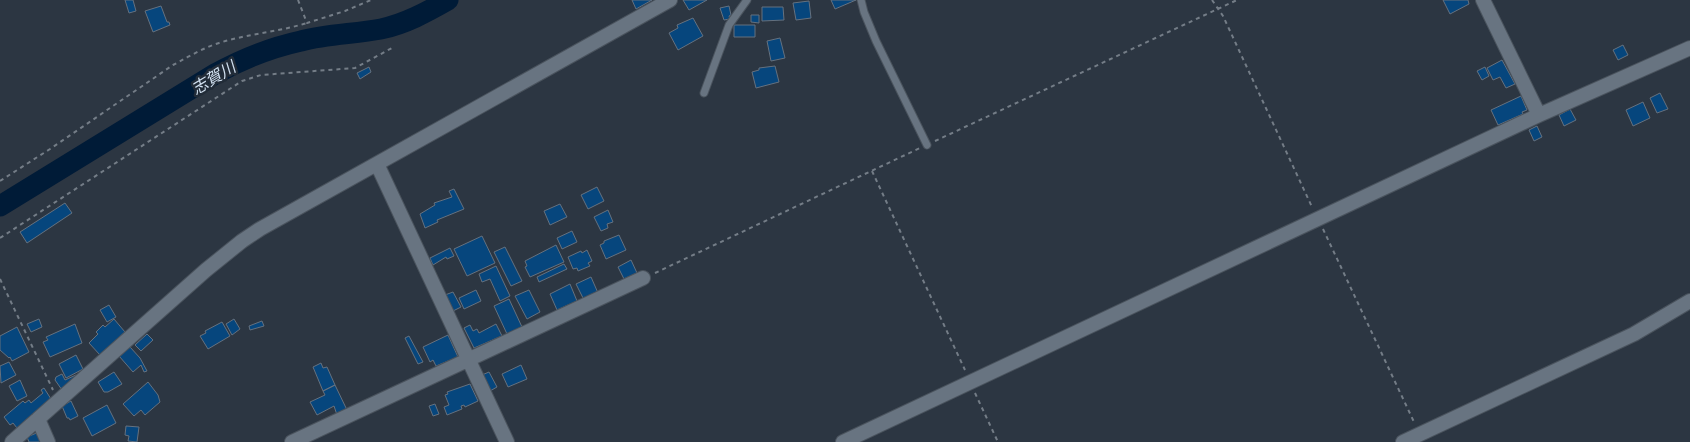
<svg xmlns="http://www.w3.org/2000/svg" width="1690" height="442" viewBox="0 0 1690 442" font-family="'Exo 2','Noto Sans JP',sans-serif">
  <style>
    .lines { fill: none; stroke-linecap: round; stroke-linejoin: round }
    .river { stroke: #001b37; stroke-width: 21 }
    .building { fill: #06467d; stroke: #65717f }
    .lane-casing { stroke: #4a535d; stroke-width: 9 }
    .street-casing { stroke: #4a535d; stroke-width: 16 }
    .path { stroke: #747d87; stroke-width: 2; stroke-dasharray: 4 4; stroke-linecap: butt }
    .lane { stroke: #687481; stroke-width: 7 }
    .street { stroke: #687481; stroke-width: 14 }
    .labels { text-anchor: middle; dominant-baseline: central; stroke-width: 5; stroke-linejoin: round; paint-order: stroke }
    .water-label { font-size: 16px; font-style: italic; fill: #d2e1f1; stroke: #222c38 }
  </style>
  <rect width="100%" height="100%" fill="#2c3642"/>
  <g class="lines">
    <path class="river" d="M0,206L215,74C244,58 269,48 301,41C327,34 355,34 381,29C405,24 427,12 448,0"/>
  </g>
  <path class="building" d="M125,0H133L136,11L129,13Z
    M632,0H652L636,9Z
    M683,0H707L689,10Z
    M831,0H856L835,9Z
    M1443,0H1468L1469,4L1450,14Z
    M809,1L811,18L796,20L793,3Z
    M161,6L167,22H169L170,25L153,32L145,11Z
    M729,6L731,15L729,16L730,19L724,20L720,8Z
    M762,7H783L784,20L762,21Z
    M751,15H759V23L751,22Z
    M693,18L703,36L678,50L669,33L678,28L677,25Z
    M734,25H755V37H734Z
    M780,38L785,58L771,61L767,41Z
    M1623,45L1628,55L1618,60L1613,50Z
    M1502,60L1515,84L1506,88L1500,77L1493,80L1487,68Z
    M775,66L779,82L756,88L752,72L759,70V68Z
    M369,67L371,72L360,79L357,73Z
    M1485,67L1489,76L1482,80L1477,71Z
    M1660,93L1668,109L1657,113L1650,98Z
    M1521,96L1527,110L1522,112L1523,114L1498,125L1491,110Z
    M1643,102L1650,118L1633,126L1626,110Z
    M1570,109L1576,120L1564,126L1559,115Z
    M1537,126L1542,137L1534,141L1529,130Z
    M597,187L604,201L588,209L581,195Z
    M454,189L464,209L437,220L438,222L425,228L420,214L435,205L434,203L452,197L449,191Z
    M65,203L72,213L27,243L20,232Z
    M560,204L567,217L550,225L544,211Z
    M608,210L613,222L607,224L608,228L601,231L594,217Z
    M572,231L577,242L562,249L557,238Z
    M619,235L626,250L606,259L600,245L604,243V241Z
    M482,236L495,263L467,276L454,249Z
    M556,245L564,262L530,277L525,267L527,266L525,261Z
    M505,247L522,281L511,286L494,252Z
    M450,248L454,256L447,259L446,257L433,265L430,258Z
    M587,250L592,261L588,263L590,266L578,271L577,268L573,269L568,257L581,251L582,253Z
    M631,260L637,273L624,279L618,267Z
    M564,264L567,269L539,282L537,277Z
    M496,266L510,296L500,301L490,279L482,282L479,274Z
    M591,277L598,293L584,300L576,284Z
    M570,284L577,301L557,310L550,294Z
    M476,290L481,301L464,309L459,298Z
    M529,290L540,312L527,319L515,296Z
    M453,292L461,307L453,311L445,295Z
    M509,299L522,327L507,334L494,306Z
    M109,305L116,317L107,322L100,310Z
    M39,319L42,327L31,332L27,324Z
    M114,319L125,332L100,355L89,343L98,334L96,332L103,325L105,327Z
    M234,319L240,329L232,335L226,324Z
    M262,321L264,326L250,330L249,326Z
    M222,322L230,336L208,349L200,336L206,333L205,331Z
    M75,324L82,343L50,357L43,342L48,340L46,337Z
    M496,324L502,336L474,348L464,328L470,325L473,331L477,329L479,333Z
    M17,327L29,352L12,361L10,357L9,358L0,350V336Z
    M147,334L153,340L141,351L135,345Z
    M448,335L458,357L436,366L433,360L430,362L423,347Z
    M409,336L423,362L418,364L405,338Z
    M130,347L140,358L147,371L144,372L141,365L133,372L119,356Z
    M76,355L83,369L66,378L59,364Z
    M9,362L16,375L1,383L0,366Z
    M321,363L323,368L327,367L335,385L323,391L313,367Z
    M521,365L527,379L508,387L502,374Z
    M114,372L122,384L108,392H104L98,382Z
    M489,372L497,387L490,391L482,375Z
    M62,374L65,380L76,375L77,377L62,390L55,380L56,377Z
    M20,380L27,396L17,401L9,386Z
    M148,382L158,395L160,402L145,415L141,410L134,416L123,404Z
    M470,384L478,401L465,407L464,405L461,406L462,409L447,415L444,407L449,405L445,395L448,394L447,392Z
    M335,385L347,410L337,415L334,406L317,415L310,402L325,395L323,391Z
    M44,388L51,399L17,428L13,423L10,425L4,417L23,401L25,403L29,400L31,403L43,393L41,390Z
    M71,401L78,416L70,420L69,418H67L62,406Z
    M435,404L439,414L433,416L429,406Z
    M107,405L116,423L92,436L83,418Z
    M126,426L139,427L137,442L128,441L129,436L125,435Z
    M39,432L42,442H29L27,437Z"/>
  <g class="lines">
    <defs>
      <path id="lane" d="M861,0L864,12L876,41L927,145
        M704,93L729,25L747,0"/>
      <path id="street" d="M1483,0L1539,115
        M377,164L507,442
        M38,419L48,442
        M12,442L206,270L242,241L260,229L670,0
        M292,442L643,278
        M843,442L1539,115L1690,48
        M1403,442L1634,334L1690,301"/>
    </defs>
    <use href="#lane" class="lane-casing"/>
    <use href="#street" class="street-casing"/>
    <path class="path" d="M298,0L307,23L345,11L371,0
      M1212,0L1223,16L1312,207
      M935,141L1237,0
      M872,171L965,370
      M0,181L50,149L173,65C188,57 203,48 219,43C247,34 278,32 307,23
      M1323,229L1414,422
      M0,238L242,81L261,75L355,68L392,48
      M655,273L920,148
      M0,279L53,390
      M975,393L998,442"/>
    <use href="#lane" class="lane"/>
    <use href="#street" class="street"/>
  </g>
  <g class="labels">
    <g class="water-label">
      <text transform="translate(213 77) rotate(-31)">志賀川</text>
    </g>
  </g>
</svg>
